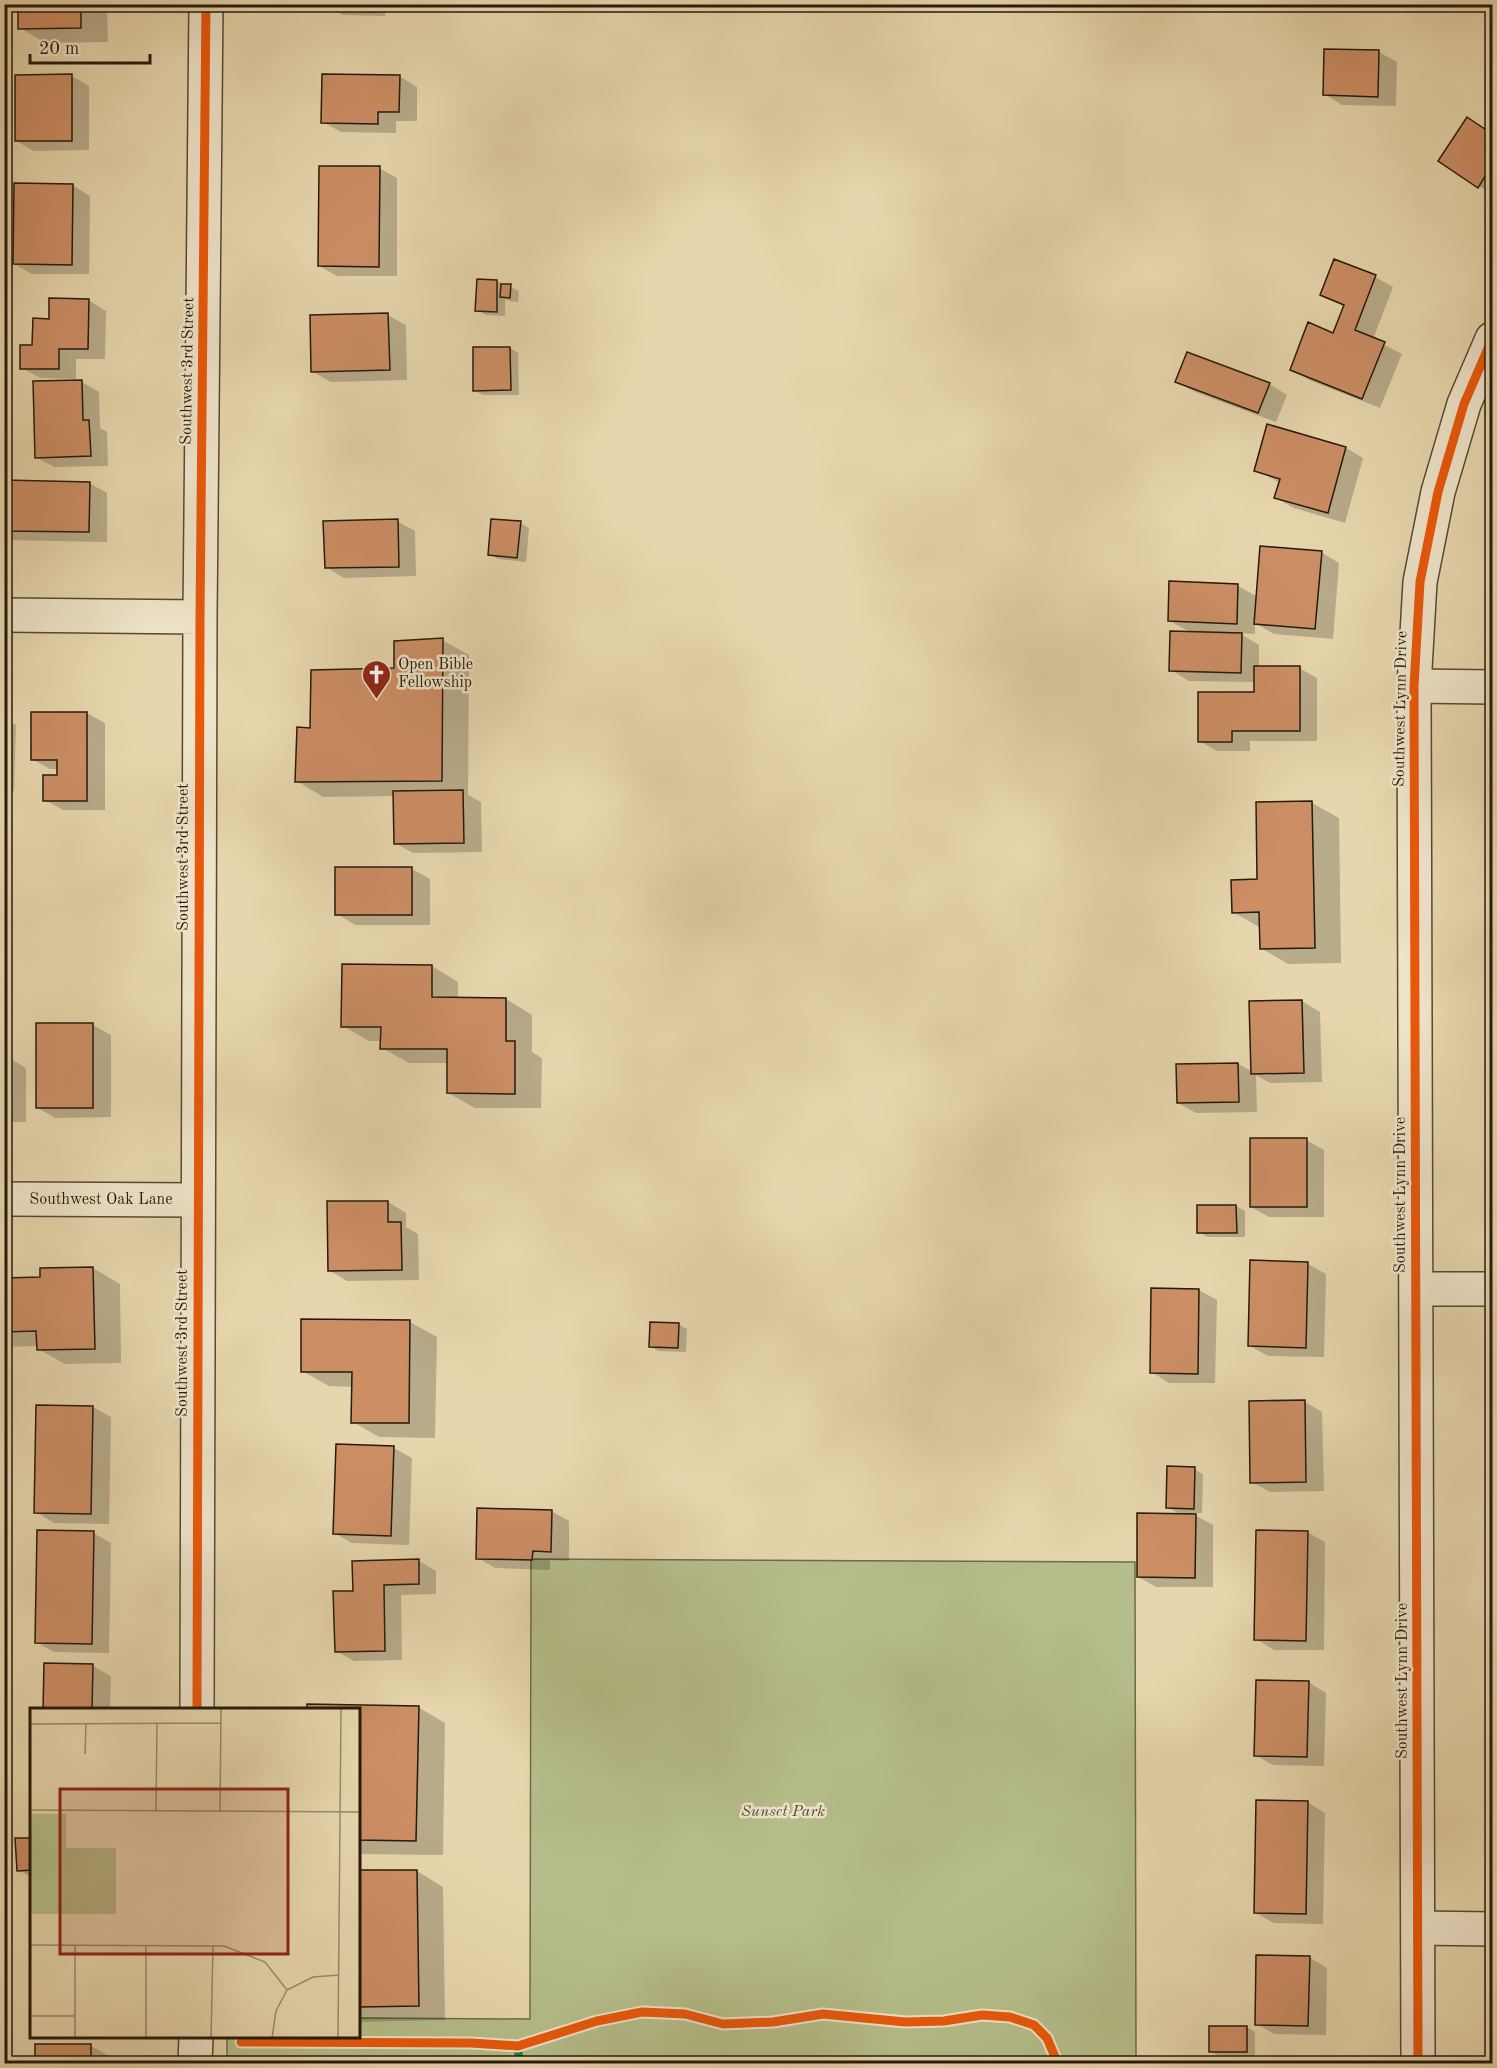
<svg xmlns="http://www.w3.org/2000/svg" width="1497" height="2068" viewBox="0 0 1497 2068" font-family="'Old Standard TT',serif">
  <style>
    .green { fill: #b5be8a; stroke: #6d6c4b; stroke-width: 1.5 }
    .shadow { fill: #0003 }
    .building { fill: #cc8e65; stroke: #251a0c; stroke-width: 1.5 }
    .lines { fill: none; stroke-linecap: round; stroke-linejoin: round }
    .minor-casing { stroke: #564934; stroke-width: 36 }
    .minor { stroke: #efe4ca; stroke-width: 33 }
    .quiet { stroke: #00873e; stroke-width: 8; stroke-dasharray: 15 8; stroke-linecap: butt }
    .cycleway-casing { stroke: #efe4ca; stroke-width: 13 }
    .cycleway { stroke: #e8590c; stroke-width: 9 }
    .labels { text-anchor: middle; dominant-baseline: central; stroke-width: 5; stroke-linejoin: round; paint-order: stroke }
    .street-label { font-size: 16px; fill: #251a0c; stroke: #efe4ca }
    .poi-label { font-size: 16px; fill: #251a0c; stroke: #efe4ca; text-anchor: start }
    .park-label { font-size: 16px; font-style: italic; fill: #504b32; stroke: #efe4ca }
    .inset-road { fill: none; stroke: #998b6d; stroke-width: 1.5 }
    .view { fill: #8f2418; fill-opacity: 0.15; stroke: #8f2418; stroke-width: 3 }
    .inset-edge { fill: none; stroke: #251a0c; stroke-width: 3 }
  </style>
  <rect width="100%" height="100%" fill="#e7d6ad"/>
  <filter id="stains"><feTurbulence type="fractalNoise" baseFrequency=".00333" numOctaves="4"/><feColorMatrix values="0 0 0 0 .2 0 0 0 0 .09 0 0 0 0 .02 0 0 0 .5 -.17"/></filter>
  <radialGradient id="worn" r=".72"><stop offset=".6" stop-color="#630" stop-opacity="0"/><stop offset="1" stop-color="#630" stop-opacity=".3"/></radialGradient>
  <path class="green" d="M531,1559L1135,1562L1136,2063L227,2064V2037L358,2036L359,2018L530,2019Z"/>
  <path class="shadow" d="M19,4H107L108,42L46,43L20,28Z
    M334,4H385V16L343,15L334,10Z
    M1379,52L1397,62L1396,106L1342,105L1324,94Z
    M72,76L89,86V150L34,151L16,141Z
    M399,76L417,87V121H396V133L341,132L323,122Z
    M1468,119L1492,134V195L1479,186Z
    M379,168L397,178V276H337L319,266Z
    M72,185L90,196L89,274H32L14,264Z
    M1335,261L1375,277L1393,287L1373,339L1402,354L1380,408L1309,380L1291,369L1334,335L1345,307L1322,295Z
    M497,281L519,291L518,302L510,301L505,299V316L486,315L477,310Z
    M88,300L106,311L105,359H76V379L40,378L22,368L51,320Z
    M388,315L406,325L407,380L331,382L313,372Z
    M510,348L518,353L519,395H483L475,391Z
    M82,382L99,392L100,428L107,432L108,466L54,467L36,457Z
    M1177,382L1269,384L1287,395L1276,422L1195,392Z
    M1346,448L1363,458L1345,523L1294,508L1276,498L1280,483L1256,470Z
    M4,482L89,483L107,493V542L4,540Z
    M397,521L415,531L416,576L344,578L326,567Z
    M520,523L529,528L526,562L498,559L490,554Z
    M1321,552L1339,563L1333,639L1274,634L1255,623V634L1239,633L1259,645V667L1299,668L1317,678V741H1250V751H1217L1199,741L1255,694V682L1189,681L1171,670L1192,633L1170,621L1171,583L1238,586L1258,597Z
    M442,640L469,655L468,795L481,802L482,852L413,853L395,843V796L323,797L297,781L311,730L396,669Z
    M87,713L105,723V810H63L45,800L58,777V769H50L32,759Z
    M4,718L16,725L14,791L4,790Z
    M1312,803L1339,818L1341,963L1288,964L1261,948V928L1233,912L1259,880Z
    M412,869L430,879V925H355L337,914Z
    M432,966L458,982V999H506L532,1015V1052L542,1058L541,1108H475L448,1093L449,1063H409L382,1048V1041H369L343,1026Z
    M1302,1001L1320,1012L1322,1082L1270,1083L1256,1075L1257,1112L1196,1113L1178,1103V1065L1238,1064L1253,1072Z
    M93,1025L111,1035V1117L55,1118L38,1108Z
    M4,1055L26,1068V1122H4Z
    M1306,1140L1324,1150V1217H1269L1251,1207Z
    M388,1202L406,1213V1227L418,1234L419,1280L347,1281L329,1270Z
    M1236,1206L1245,1211V1237H1207L1199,1232L1198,1207Z
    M1308,1264L1326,1274L1324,1357L1268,1356L1250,1346Z
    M93,1268L120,1284L121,1363L65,1364L38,1349V1346L4,1347V1280L42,1279Z
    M1199,1290L1217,1300L1215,1383H1169L1152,1372Z
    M410,1322L437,1337L435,1438L379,1437L353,1422V1387L329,1386L302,1371Z
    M678,1324L687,1329L686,1352L659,1351L650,1347Z
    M1305,1402L1322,1412L1324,1491L1270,1492L1252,1482Z
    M93,1407L111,1417L109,1524L54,1523L36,1512Z
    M394,1448L412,1458L409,1545L352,1543L334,1533Z
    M1194,1469L1203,1474L1202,1513H1191L1213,1525V1587H1156L1138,1577L1181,1515L1168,1507Z
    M551,1511L569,1521V1561L550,1560V1570L495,1568L478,1558Z
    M1307,1532L1325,1542L1324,1650H1274L1256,1639Z
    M93,1533L111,1543L109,1653L54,1652L36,1642Z
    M419,1561L436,1571V1594L401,1595L402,1660L354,1661L336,1651L355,1593Z
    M93,1666L111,1676L110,1710H44Z
    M1308,1682L1326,1693L1324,1766L1273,1765L1255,1755Z
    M418,1707L445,1723L443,1855L358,1854V1710Z
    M1307,1802L1325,1813L1323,1924L1274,1923L1256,1913Z
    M32,1839V1877L18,1870Z
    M417,1871L443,1887L445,2020L358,2022V1872Z
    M1309,1957L1327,1968L1326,2035L1274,2034L1257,2024Z
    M1247,2027L1255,2032V2056H1219L1210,2051Z
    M91,2046L109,2056V2064H37Z"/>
  <path class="building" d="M18,4H81V28L18,29Z
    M333,4H377L376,12L333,10Z
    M1324,49L1379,50L1378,97L1323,95Z
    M72,74V141H15V75Z
    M322,74L400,75L399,112H378V124L321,123Z
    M1467,117L1492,134V165L1478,188L1438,161Z
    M319,166H380L379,267L318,266Z
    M14,183L73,184L72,265L13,264Z
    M1334,259L1376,275L1355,330L1385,342L1362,399L1290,370L1308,322L1333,333L1344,305L1320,295Z
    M477,279L497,280V312L475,311Z
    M501,284H511L510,298L500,297Z
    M49,298L89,299L88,349H59V369H20V345H32L33,318L49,319Z
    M388,313L390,370L311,372L310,315Z
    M473,347H510L511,390L473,391Z
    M1187,352L1270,383L1258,413L1175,382Z
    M82,380L83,420H89L91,456L35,458L33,381Z
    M1267,424L1346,447L1328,513L1274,498L1280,479L1254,471Z
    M4,480L90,482L89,532L4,531Z
    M398,519L399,567L325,568L323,521Z
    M491,519L521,521L517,558L488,555Z
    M1260,546L1322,551L1315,629L1254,624Z
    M1169,581L1238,584L1237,624L1168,621Z
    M1170,631L1242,633L1241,673L1169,671Z
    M443,638L442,781L295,782L297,727L310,728L311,670L394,668V641Z
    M1254,666H1300V731H1232V742H1198V692H1254Z
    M31,712H87V801H43V775H57V760H31Z
    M463,790L464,843L394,844L393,791Z
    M1312,801L1315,948L1260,949L1259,912L1232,913L1231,880L1257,879L1256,802Z
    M335,867H412V915H335Z
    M342,964L432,965V997L506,998V1041H515V1094L447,1093V1049H380L381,1027H341Z
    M1302,1000L1304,1073L1251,1074L1249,1001Z
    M36,1023H93V1108H36Z
    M1238,1063L1239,1102L1177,1103L1176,1064Z
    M1250,1138H1307V1207H1250Z
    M327,1201H388V1222H401L402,1270L328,1271Z
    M1197,1205H1236L1237,1233H1197Z
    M1250,1260L1308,1262L1306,1348L1248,1346Z
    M93,1267L95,1349L37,1350L36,1331L4,1332V1278L40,1277V1268Z
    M1151,1288L1199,1289L1198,1374L1150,1373Z
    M301,1319L410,1320L409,1423H351L352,1372H301Z
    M650,1322L679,1323L678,1348L649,1347Z
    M1305,1400L1306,1482L1250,1483L1249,1401Z
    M36,1405L93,1406L91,1514L34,1513Z
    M336,1444L394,1446L391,1536L333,1534Z
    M1167,1466L1195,1467L1194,1509L1166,1508Z
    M477,1508L552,1510L551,1552L533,1551L532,1560L476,1559Z
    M1137,1513L1196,1514L1195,1578L1137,1577Z
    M37,1530L94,1531L92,1644L35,1643Z
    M1256,1530L1308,1531L1306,1641L1254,1640Z
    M419,1559V1584L384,1585L385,1651L335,1652L333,1591H353L352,1561Z
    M44,1663L93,1664L92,1710H43Z
    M1256,1680L1309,1681L1307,1757L1254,1756Z
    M307,1704L419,1706L416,1841L358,1840V1710H307Z
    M1256,1800L1308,1801L1306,1914L1254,1913Z
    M15,1838H32V1870L17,1871Z
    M358,1870H417L419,2006L358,2007Z
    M1256,1955L1310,1956L1308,2026L1255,2025Z
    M1209,2026H1247V2052H1209Z
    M35,2044H91V2064H35Z"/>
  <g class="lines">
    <defs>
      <path id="minor" d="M4,615L200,617
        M1414,686L1492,687
        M4,1199L198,1200
        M1416,1289H1492
        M197,1710L200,617L206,4
        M1419,1928L1492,1929
        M195,2064L196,2036
        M1418,2064L1414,686L1420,582L1438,492L1464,404L1492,339"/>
    </defs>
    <use href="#minor" class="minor-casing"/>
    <use href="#minor" class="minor"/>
    <path class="quiet" d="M518,2046L519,2064"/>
    <defs>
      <path id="cycleway" d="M197,1710L200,617L206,4
        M241,2042L471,2043L518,2046L597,2021L642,2012L685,2014L723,2024L773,2022L823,2014L905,2022L944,2021L982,2015L1010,2017L1034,2025L1047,2038L1058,2064
        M1418,2064L1414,686L1420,582L1438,492L1464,404L1492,339"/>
    </defs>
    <use href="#cycleway" class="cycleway-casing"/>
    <use href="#cycleway" class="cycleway"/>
  </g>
  <defs>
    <symbol id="church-pin" viewBox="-11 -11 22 30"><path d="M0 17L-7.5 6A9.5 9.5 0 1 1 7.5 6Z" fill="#8f2418" stroke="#efe4ca"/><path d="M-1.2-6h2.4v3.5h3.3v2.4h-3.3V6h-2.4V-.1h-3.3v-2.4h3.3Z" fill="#fff"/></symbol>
  </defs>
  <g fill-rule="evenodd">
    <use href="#church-pin" x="360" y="658" width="33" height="45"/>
  </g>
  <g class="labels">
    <g class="street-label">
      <text transform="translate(188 371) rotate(-89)">Southwest 3rd Street</text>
      <text transform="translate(1401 709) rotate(-89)">Southwest Lynn Drive</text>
      <text transform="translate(184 857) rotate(-90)">Southwest 3rd Street</text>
      <text transform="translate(1401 1195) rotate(-90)">Southwest Lynn Drive</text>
      <text x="101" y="1200">Southwest Oak Lane</text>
      <text transform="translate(183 1343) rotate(-90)">Southwest 3rd Street</text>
      <text transform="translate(1403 1681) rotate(-90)">Southwest Lynn Drive</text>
    </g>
    <g class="poi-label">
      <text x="398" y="665">Open Bible<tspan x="398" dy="18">Fellowship</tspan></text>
    </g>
    <g class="park-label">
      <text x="783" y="1812">Sunset Park</text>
    </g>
  </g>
  <g transform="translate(30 1708)">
    <rect width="330" height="330" fill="#e7d6ad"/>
    <path d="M0,106H36V140H86V206H0Z" fill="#b5be8a"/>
    <path class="inset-road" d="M0,16L191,15M55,46L56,16M0,102L330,104M126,103L127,15M190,103L191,0M0,237L194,238L235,254L257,282M0,308H45M45,330V238M116,330V237M181,330L183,237M242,330L246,303L257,282L283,269L309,267M308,330L311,0"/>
    <path class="view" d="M30,81H258V246H30Z"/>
    <rect width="330" height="330" class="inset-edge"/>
  </g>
  <rect width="1497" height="2068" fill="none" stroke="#e7d6ad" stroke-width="24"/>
  <rect x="6" y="6" width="1485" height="2056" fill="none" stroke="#251a0c" stroke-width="3"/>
  <rect x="12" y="12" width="1473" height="2044" fill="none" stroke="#251a0c" stroke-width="1.5"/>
  <path d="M30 54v9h120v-9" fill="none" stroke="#251a0c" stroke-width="3"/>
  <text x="39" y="54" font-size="18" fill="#251a0c" stroke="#efe4ca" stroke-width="4.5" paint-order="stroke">20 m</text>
  <rect width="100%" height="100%" filter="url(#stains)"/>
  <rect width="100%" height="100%" fill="url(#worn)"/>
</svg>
